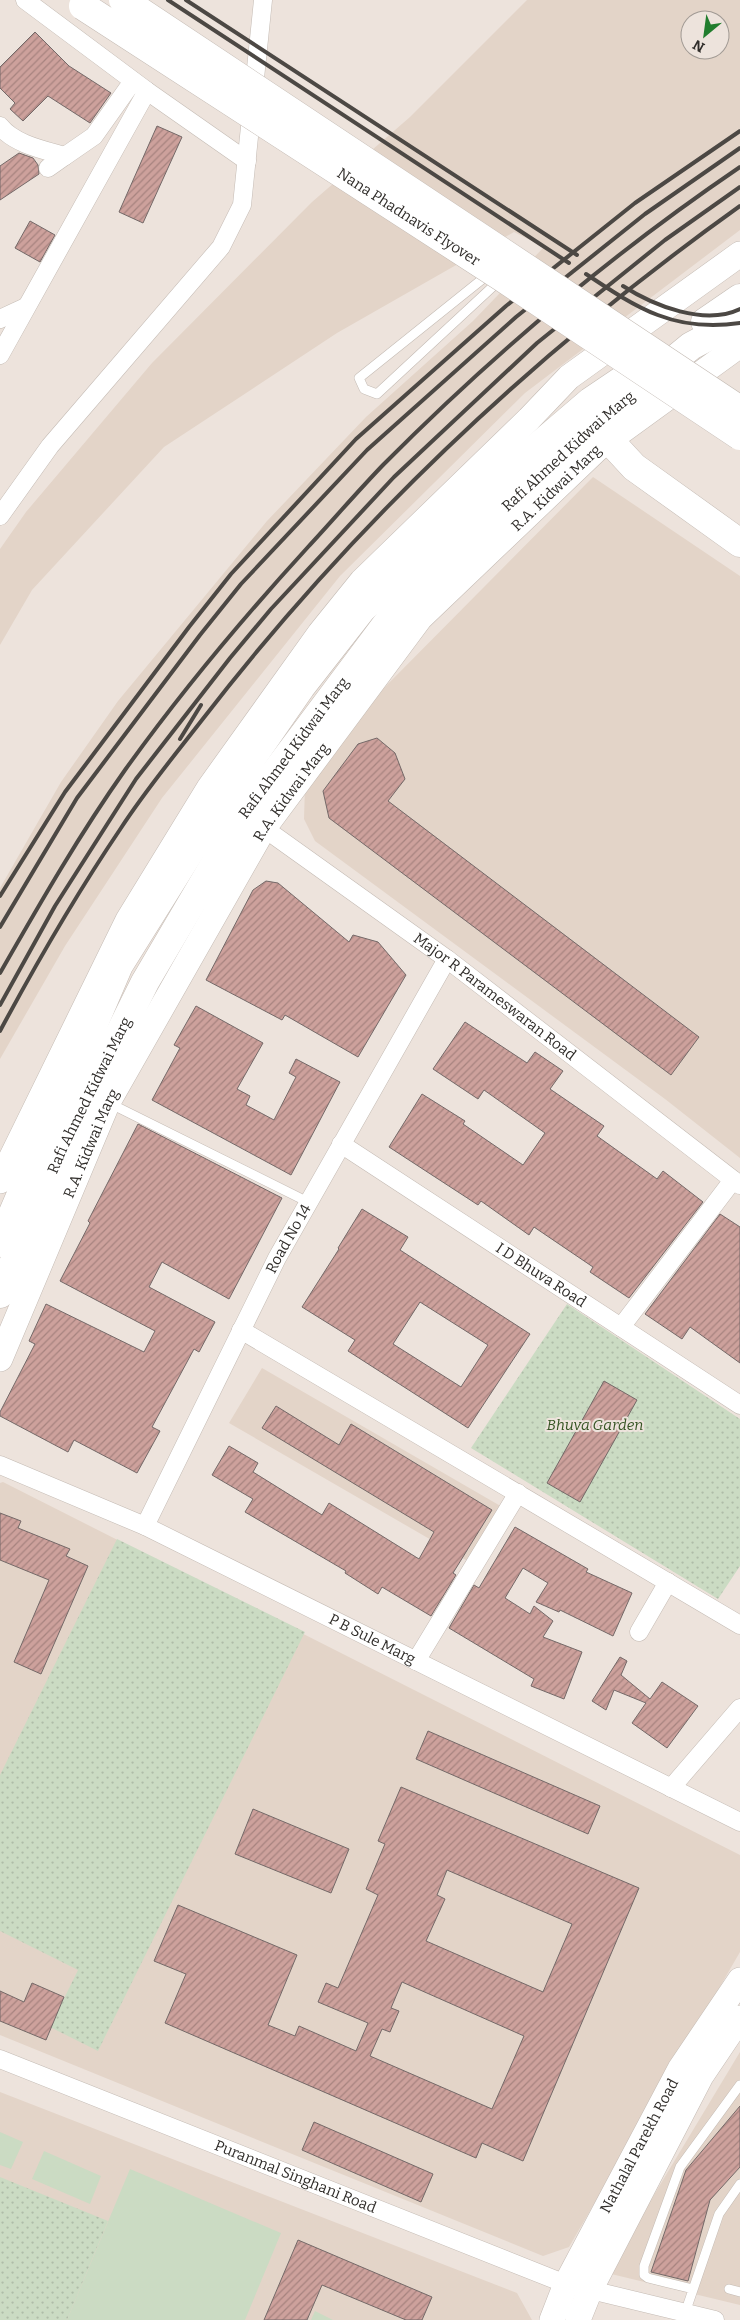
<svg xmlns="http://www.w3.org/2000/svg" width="740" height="2320" viewBox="0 0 740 2320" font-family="Bitter,serif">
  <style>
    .built { fill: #e3d4c8; fill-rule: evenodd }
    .park { fill: url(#park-dots) }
    .pitch { fill: #cbdbc3 }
    .building { fill: url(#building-hatch); stroke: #746968; fill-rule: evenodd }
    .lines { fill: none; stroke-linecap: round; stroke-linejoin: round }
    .lane-casing { stroke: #c4bbb4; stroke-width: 10 }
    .street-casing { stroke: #c4bbb4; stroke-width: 19 }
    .secondary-casing { stroke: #c4bbb4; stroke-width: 26 }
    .primary-casing { stroke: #c4bbb4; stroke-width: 29 }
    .lane { stroke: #fff; stroke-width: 9 }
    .street { stroke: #fff; stroke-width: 18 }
    .secondary { stroke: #fff; stroke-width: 25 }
    .primary { stroke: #fff; stroke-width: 28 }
    .rail { stroke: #4c4844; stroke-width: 4 }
    .primary-bridge-casing { stroke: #c4bbb4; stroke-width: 29; stroke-linecap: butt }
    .primary-bridge { stroke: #fff; stroke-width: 28 }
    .labels { text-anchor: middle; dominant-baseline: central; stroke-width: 4; stroke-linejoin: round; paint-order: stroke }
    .street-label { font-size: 15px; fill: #2f2c29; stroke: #ede3dc }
    .park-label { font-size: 15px; font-style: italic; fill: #375524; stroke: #ede3dc }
  </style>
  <defs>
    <pattern id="park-dots" width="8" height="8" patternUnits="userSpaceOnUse" patternTransform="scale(1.25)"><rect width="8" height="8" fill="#cbdbc3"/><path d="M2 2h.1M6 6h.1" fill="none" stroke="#afbca8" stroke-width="1.8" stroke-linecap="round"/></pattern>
    <pattern id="building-hatch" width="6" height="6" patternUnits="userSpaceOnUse" patternTransform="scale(1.25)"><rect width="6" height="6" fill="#cda19c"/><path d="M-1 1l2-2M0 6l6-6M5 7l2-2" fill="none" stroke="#a7837f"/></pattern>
  </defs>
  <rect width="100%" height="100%" fill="#ede3dc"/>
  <path class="built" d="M527,0H740V230L525,393L340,576L162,798L65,946L0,1059V888L61,782L118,701L267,521L366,417L473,321L544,247L514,232L337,333L164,447L32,590L0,645V549L26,512L152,363L312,202L410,117ZM690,20H720V50H690Z
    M593,477L740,576V1158L665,1099L315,841L304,819L305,786L382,690Z
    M262,1368L511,1512L478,1567L229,1423Z
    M3,1482L740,1855V1952L569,2247L543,2256L0,2035V1483Z
    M740,2052V2305L607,2273Z
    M0,2092L517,2293L532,2320H0Z"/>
  <path class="park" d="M567,1304L740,1419V1566L718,1599L471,1448Z
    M117,1539L305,1632L98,2051L50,2027L78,1970L0,1931V1775Z
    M0,2177L108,2221L67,2320H0Z"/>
  <path class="pitch" d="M0,2132L23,2142L11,2169L0,2165Z
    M44,2151L101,2176L90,2204L32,2179Z
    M130,2169L281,2233L245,2320H67Z
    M315,2311L333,2320H311Z"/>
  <path class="building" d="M35,32L69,66L111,93L90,123L48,96L23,121L10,109L15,103L0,88V67Z
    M157,126L182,137L143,223L119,212Z
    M19,153L33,158L38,165L39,174L0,200V166Z
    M30,221L55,235L40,262L15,248Z
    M377,738L395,753L405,779L388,801L699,1037L671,1075L329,818L323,791L358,744Z
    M266,881L278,883L349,942L353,935L378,942L406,975L358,1057L285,1015L282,1020L206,980L253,890Z
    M196,1006L263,1043L237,1089L250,1096L246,1105L274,1120L296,1077L289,1073L296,1059L340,1082L291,1175L152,1100L180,1048L174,1045Z
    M465,1022L527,1063L535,1052L563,1071L550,1089L604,1126L597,1136L657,1179L663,1171L703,1202L629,1298L590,1272L593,1267L534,1227L529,1235L481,1201L478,1205L389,1147L422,1094L465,1121L463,1124L523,1165L545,1133L484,1090L478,1099L433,1069Z
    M138,1124L282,1198L229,1299L162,1262L149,1287L215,1322L199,1352L194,1349L152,1427L160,1431L137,1473L74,1440L68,1452L0,1416V1412L35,1344L29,1341L46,1304L144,1352L155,1331L60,1281L90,1223L88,1221Z
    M362,1209L408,1237L400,1250L530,1334L468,1428L348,1351L355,1340L302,1307L339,1249L338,1248ZM420,1302L488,1345L461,1387L393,1344Z
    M720,1214L740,1227V1363L690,1327L682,1339L645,1314Z
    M604,1381L637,1400L580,1502L547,1483Z
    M276,1406L339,1445L351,1424L492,1510L453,1573L456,1575L431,1616L382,1587L378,1594L345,1573L346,1571L245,1512L253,1499L212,1475L229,1446L258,1463L253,1472L322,1515L329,1503L419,1559L434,1532L262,1428Z
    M0,1513L21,1521L18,1528L70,1549L66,1556L88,1566L41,1674L14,1662L49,1580L0,1560Z
    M515,1527L588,1569L586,1572L632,1593L613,1636L560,1610L559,1612L536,1602L548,1583L523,1568L505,1598L530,1614L534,1606L553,1621L543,1637L582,1652L564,1699L531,1686L534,1679L449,1628L474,1585L479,1588Z
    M620,1657L627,1661L621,1675L650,1699L662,1682L698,1706L667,1748L632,1723L646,1703L614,1690L606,1710L592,1701Z
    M428,1731L600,1806L588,1834L416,1759Z
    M401,1787L639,1888L523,2161L482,2143L476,2158L165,2023L186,1974L154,1961L178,1905L297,1955L268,2025L295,2036L299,2026L356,2051L368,2023L318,2002L326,1983L338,1988L378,1895L366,1889L385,1844L378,1841ZM447,1870L572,1924L543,1992L426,1941L445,1899L437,1895ZM402,1982L524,2036L492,2109L370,2056L382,2029L390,2032L399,2011L391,2008Z
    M253,1809L349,1849L331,1893L235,1854Z
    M32,1983L64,1997L46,2040L0,2021V1991L24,2002Z
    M740,2106V2167L710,2200L688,2281L651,2272L686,2170Z
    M314,2122L433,2174L421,2202L302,2150Z
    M298,2240L432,2297L422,2320H406L322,2285L307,2320H264Z"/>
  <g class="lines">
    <defs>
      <path id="lane" d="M490,273L359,378L364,389L377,394L501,279
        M109,1103L308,1202
        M693,2289L648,2278L644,2275V2266L680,2167L740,2085
        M729,2289L740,2292
        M685,2313L719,2214L740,2184"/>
      <g id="street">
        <path d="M25,0L147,91L247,161"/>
        <path d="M0,126C14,144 44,150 65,156L94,136L133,81"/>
        <path d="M48,168L65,156"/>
        <path d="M0,319L26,307"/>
        <path d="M0,355L147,91"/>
        <path d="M0,516L50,446L221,247L242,205L263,0"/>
        <path id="s1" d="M254,821L447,959L740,1185"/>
        <path id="s2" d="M341,1144L740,1405"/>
        <path d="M621,1327L733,1180"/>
        <path d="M241,1330L740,1625"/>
        <path id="s3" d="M0,1465L145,1526L740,1822"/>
        <path id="s4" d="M145,1526L277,1258L447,959"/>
        <path d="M639,1632L668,1582"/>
        <path d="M416,1661L518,1493"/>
        <path d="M671,1788L740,1708"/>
        <path id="s5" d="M0,2059L566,2284L715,2320"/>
      </g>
      <g id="secondary">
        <path d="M0,1181L128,920L209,788L320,633L362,581L529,419L569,377L740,254"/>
        <path id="s6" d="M0,1359L108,1102L264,828L420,618L597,449L740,345"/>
        <path id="s7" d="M552,2320L566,2284L680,2069L740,1980"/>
        <path d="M578,2320L590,2290L701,2076L740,2018"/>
      </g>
      <g id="primary">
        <path d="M705,322L740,298"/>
        <path d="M593,405L610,441L634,467L740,543"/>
        <path d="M0,1243L119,965L218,807L301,687L362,609L460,513L591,401L637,370"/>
        <path id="s8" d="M0,1294L63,1147L145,982L244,814L406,598L601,420L691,346L740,320"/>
      </g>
    </defs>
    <use href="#lane" class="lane-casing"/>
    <use href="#street" class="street-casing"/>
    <use href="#secondary" class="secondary-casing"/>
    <use href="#primary" class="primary-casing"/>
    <use href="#lane" class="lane"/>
    <use href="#street" class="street"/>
    <use href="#secondary" class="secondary"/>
    <use href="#primary" class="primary"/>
    <path class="rail" d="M168,0L569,263
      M186,0L577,255
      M586,274C637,308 675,333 740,323
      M623,286C654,306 705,326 740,309
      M180,739L201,705
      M0,896L65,792L189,627L231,574L356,439L506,306L635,203L740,131
      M0,927L77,798L200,635L241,584L367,450L516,317L645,214L740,148
      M0,973C39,905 79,835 125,770C181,692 243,618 308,547C333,520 357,492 383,465C492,355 612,254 740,167
      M0,1005L55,906L136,779L230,658L271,609L394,477L537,343L665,240L740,187
      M0,1031C37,962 77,893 121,828C145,791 174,756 202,720C354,523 537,351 740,206"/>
    <defs>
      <g id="primary-bridge">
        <path d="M123,0L740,410"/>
        <path id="s9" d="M83,6L503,278L740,436"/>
      </g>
    </defs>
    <use href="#primary-bridge" class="primary-bridge-casing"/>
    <use href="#primary-bridge" class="primary-bridge"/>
  </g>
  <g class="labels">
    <g class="street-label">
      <text stroke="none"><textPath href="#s9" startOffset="388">Nana Phadnavis Flyover</textPath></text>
      <text stroke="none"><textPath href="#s8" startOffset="1028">Rafi Ahmed Kidwai Marg</textPath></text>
      <text stroke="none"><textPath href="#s6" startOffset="1044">R.A. Kidwai Marg</textPath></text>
      <text stroke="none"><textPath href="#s8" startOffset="622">Rafi Ahmed Kidwai Marg</textPath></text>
      <text stroke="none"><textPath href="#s6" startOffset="639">R.A. Kidwai Marg</textPath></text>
      <text stroke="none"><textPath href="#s1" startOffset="298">Major R Parameswaran Road</textPath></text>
      <text stroke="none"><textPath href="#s8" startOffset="218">Rafi Ahmed Kidwai Marg</textPath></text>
      <text stroke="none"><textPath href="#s6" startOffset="234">R.A. Kidwai Marg</textPath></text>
      <text stroke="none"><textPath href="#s4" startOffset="321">Road No 14</textPath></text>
      <text stroke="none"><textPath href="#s2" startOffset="239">I D Bhuva Road</textPath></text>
      <text stroke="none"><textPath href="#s3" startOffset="411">P B Sule Marg</textPath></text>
      <text stroke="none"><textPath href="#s7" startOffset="195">Nathalal Parekh Road</textPath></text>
      <text stroke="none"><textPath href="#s5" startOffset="318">Puranmal Singhani Road</textPath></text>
    </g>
    <g class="park-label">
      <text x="595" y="1425">Bhuva Garden</text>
    </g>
  </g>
  <g transform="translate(705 35) rotate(209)"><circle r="24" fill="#ede3dc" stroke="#a19a94"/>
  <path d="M0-4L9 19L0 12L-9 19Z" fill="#217d2d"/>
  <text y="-8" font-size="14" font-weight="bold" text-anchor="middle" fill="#2f2c29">N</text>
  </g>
</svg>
